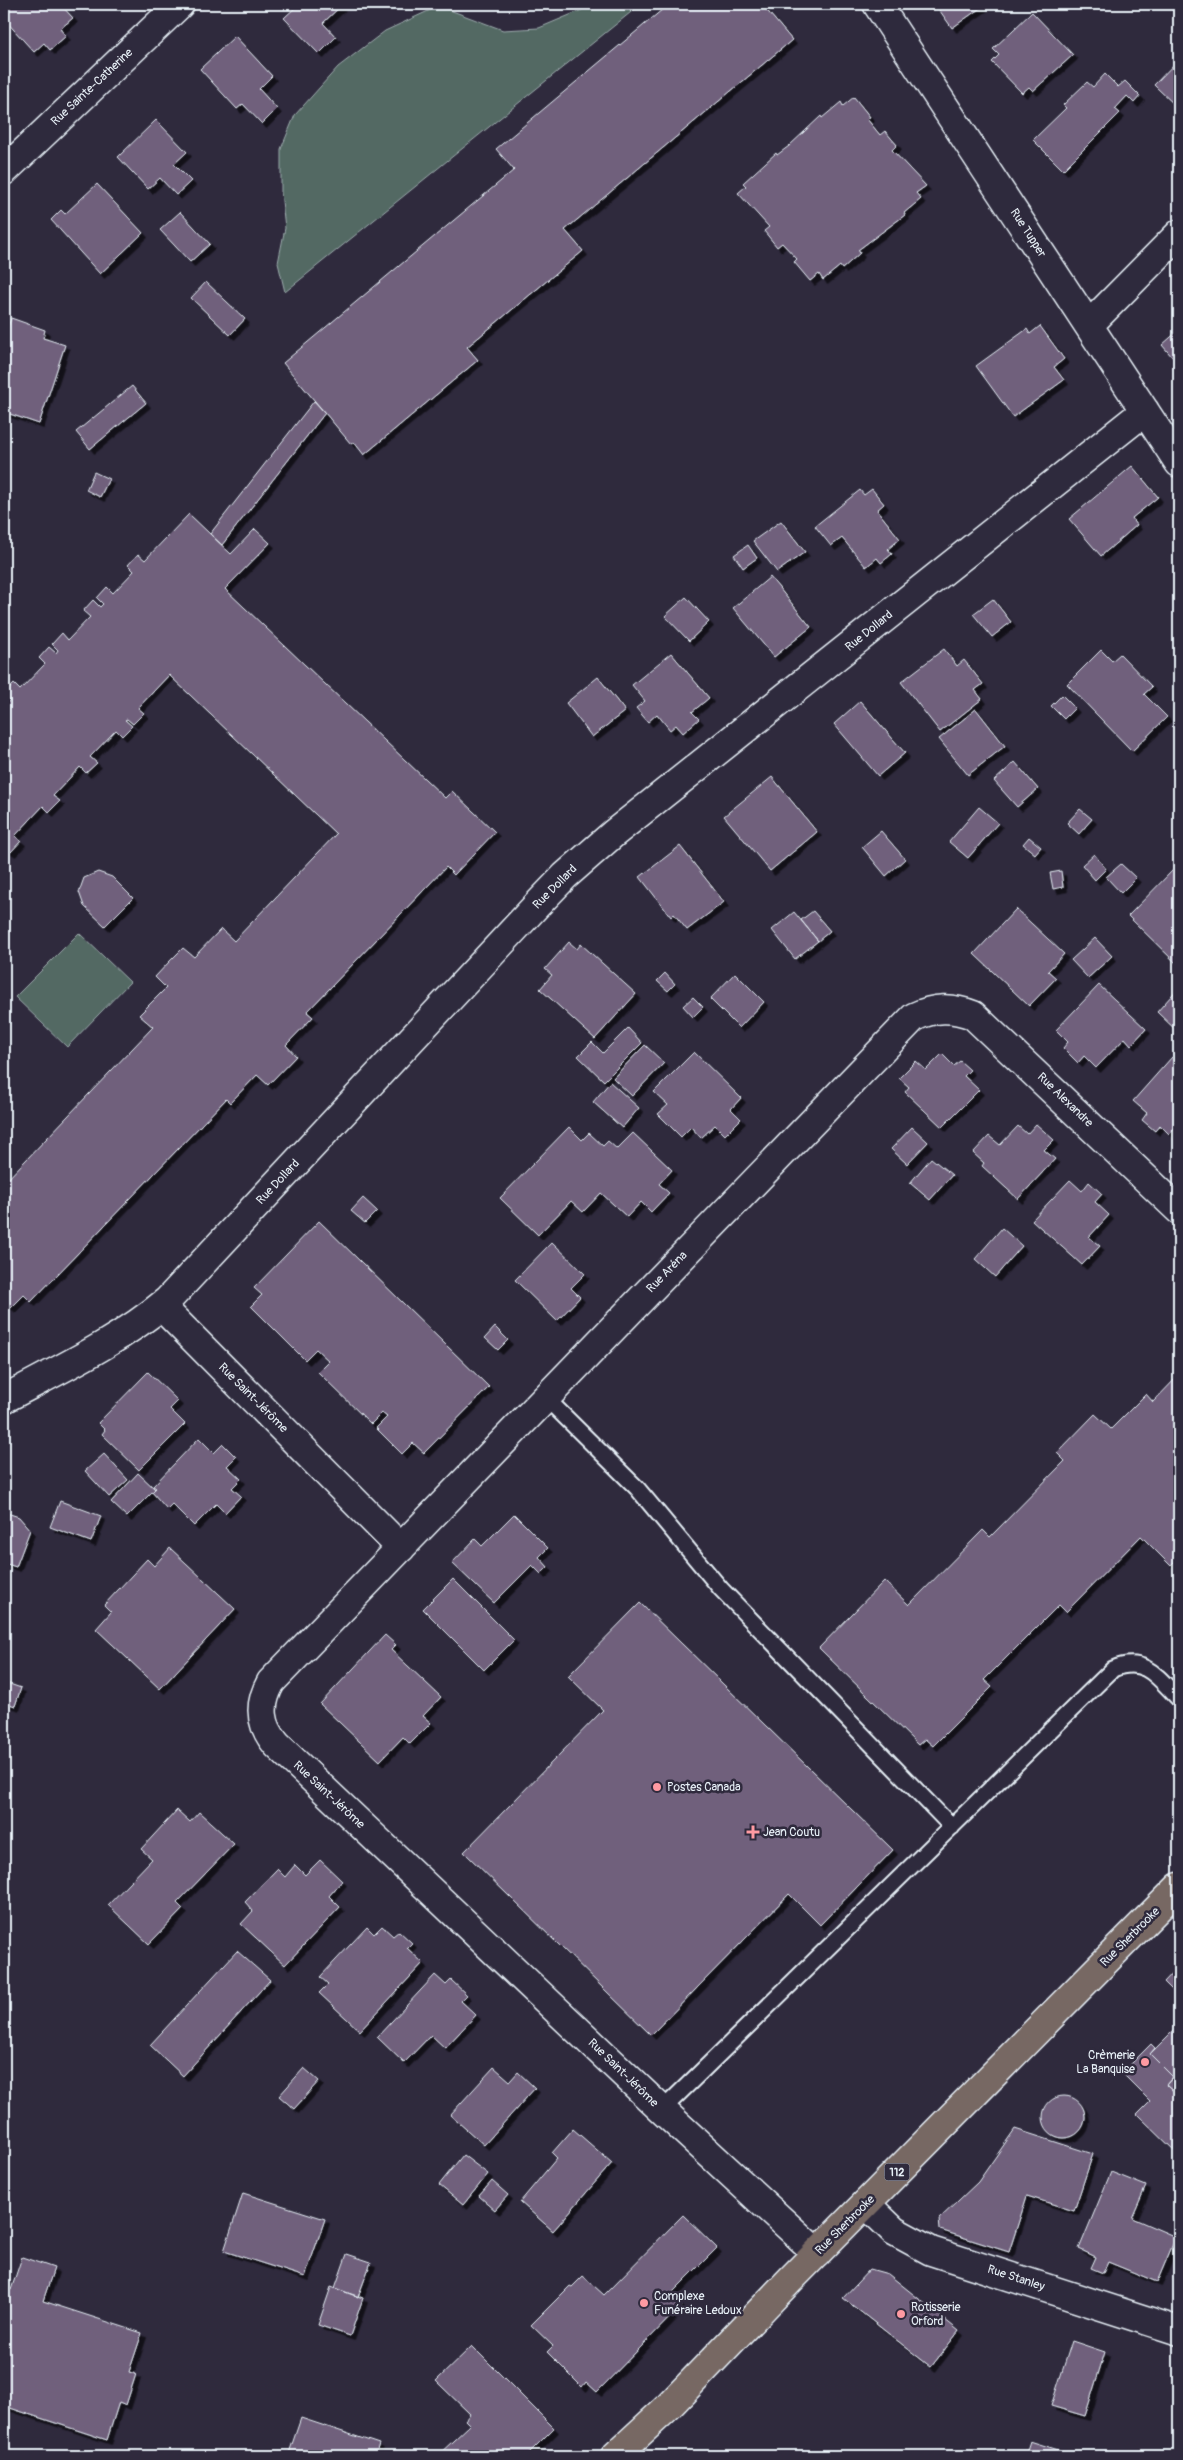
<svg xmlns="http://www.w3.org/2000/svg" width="1183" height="2460" viewBox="0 0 1183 2460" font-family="Pangolin,sans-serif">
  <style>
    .green { fill: #536964; stroke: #9eadae }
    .building { fill: #70607c; stroke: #e8f1f8; filter: url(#shadow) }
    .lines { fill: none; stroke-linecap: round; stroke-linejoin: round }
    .lane-casing { stroke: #e8f1f8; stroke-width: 19 }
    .street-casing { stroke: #e8f1f8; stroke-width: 31 }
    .primary-casing { stroke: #e8f1f8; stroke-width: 31 }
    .lane { stroke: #2f2a3d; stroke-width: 15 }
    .street { stroke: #2f2a3d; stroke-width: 28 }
    .primary { stroke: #776864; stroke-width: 28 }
    .poi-dot { fill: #ff9aa2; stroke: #2f2a3d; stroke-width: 2 }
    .labels { text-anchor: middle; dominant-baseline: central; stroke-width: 5; stroke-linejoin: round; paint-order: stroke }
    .shield { fill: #2f2a3d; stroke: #b0b5c0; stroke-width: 1 }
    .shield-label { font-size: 11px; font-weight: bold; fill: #e8f1f8 }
    .street-label { font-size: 12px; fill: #e8f1f8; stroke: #2f2a3d }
    .poi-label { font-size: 12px; fill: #e8f1f8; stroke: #2f2a3d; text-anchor: start }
  </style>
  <defs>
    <filter id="shadow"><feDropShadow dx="4.5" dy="4.5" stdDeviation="0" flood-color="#0009"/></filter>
  </defs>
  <rect width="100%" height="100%" fill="#2f2a3d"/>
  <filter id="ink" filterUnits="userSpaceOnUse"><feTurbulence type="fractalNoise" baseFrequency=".02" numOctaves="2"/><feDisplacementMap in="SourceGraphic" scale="10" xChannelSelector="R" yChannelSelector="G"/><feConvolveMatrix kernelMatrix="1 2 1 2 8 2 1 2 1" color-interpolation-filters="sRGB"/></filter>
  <g filter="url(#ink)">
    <path class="green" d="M596,4H641L285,292L278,263L285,228L281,192V149L295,115L338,67L385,31L439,6L503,30L539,28Z
      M79,933L130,982L67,1047L15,997Z"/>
    <path class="building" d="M4,4H60L73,18L60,29L66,36L50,50L44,43L34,52L4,19Z
      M297,4H343L323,23L336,37L319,54L284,18L298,5Z
      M669,4H769L764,7L792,40L565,230L583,251L467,347L478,360L364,455L354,442L351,444L283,363L514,170L496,149Z
      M935,4H986L952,28Z
      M1032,12L1073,55L1033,91L1029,87L1022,93L992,62L999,55L993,49Z
      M235,36L272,76L259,89L277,109L262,124L243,104L237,109L200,69Z
      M1179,59V109L1154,85Z
      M1105,74L1118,87L1125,81L1140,96L1134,103L1127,96L1115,109L1120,113L1063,170L1033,140L1066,108L1063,105L1087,82L1093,87Z
      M854,97L870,117L867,119L880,135L885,131L897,145L892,150L926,186L916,193L921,199L904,213L905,215L858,250L860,253L842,269L840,266L823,280L819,274L810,281L794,262L797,259L782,243L777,247L764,231L769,227L738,193L746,186L743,183L776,153L777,155L789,146L821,116L822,118L841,102L843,106Z
      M156,120L187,152L174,164L191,181L176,195L160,178L148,189L118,157Z
      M97,184L143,233L100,274L51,220L61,210L65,214Z
      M180,212L210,244L190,262L160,230Z
      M206,282L245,319L230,335L191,298Z
      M11,318L45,330L43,338L65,345L39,424L4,412V332L6,333Z
      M1040,326L1064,359L1054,367L1064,380L1013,417L976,366L1027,329L1030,334Z
      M1179,330V365L1162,345Z
      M132,386L146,403L90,449L76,432Z
      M314,401L325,413L222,545L210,534Z
      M1132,466L1158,497L1132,518L1137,525L1101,556L1069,519Z
      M94,472L109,479L100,497L86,490Z
      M872,489L884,504L877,510L900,539L888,549L892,554L881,563L877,558L866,567L842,538L831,546L815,526L860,490L864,495Z
      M189,514L231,554L255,529L270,543L225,589L445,798L452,791L495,832L454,875L446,867L307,1012L313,1017L286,1045L296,1056L268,1085L257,1075L230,1103L226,1099L31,1302L24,1295L11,1308L4,1302V1183L153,1027L139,1015L166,988L155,977L169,962L183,948L194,957L221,929L234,941L336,834L169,675L138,708L144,713L133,724L127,719L125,720L132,726L122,736L116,730L90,757L97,763L86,773L80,767L53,796L60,801L49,812L43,806L15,836L21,841L11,852L4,847V707L10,700L4,694L14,684L20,690L45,664L39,658L49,647L56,653L58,650L52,644L62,633L68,640L90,617L83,611L93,600L100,607L103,604L97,598L107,587L113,593L134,571L128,565L138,554L145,560Z
      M781,521L805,552L777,572L753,541Z
      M748,545L757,558L743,568L734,555Z
      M770,577L811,627L774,657L733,608Z
      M686,597L709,622L689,641L665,616Z
      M993,599L1011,622L992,637L973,614Z
      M944,649L957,666L964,660L983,684L975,690L982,699L940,732L901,682Z
      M1101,650L1112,661L1120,654L1152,687L1144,694L1167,717L1132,751L1067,684Z
      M671,653L709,698L692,712L699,719L683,733L676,725L670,730L657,714L648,722L636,708L645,701L632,685Z
      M598,677L625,711L592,737L566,703Z
      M1062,695L1075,708L1064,719L1051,706Z
      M860,701L905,753L878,776L834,724Z
      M976,709L1005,746L968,775L939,739Z
      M1015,762L1038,789L1017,807L994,781Z
      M772,777L817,832L770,871L724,816Z
      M979,807L998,823L968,858L949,842Z
      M1080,809L1092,819L1079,834L1067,823Z
      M881,831L905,859L886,876L862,847Z
      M1029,837L1041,847L1035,854L1023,844Z
      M680,846L724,902L687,930L674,914L671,917L640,877Z
      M1094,854L1106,869L1095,880L1082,865Z
      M1121,864L1136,878L1121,893L1106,877Z
      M1176,867L1179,870V966L1128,916Z
      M1061,871L1063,887L1053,889L1050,873Z
      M98,872L112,877L133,898L105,926L84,906L79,892L84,878Z
      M1016,909L1064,954L1048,971L1056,978L1029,1006L974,954Z
      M813,911L830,931L818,941L801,920Z
      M794,912L818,941L795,959L772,930Z
      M1095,938L1112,956L1088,978L1071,960Z
      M569,942L577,949L581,944L636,994L595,1039L540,989L552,975L545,969Z
      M665,973L675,984L668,991L657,981Z
      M735,973L764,1002L739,1028L710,999Z
      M1099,985L1146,1029L1131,1045L1125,1038L1096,1068L1084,1056L1078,1063L1063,1048L1068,1042L1056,1030Z
      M1179,987V1033L1157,1012Z
      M693,997L703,1007L693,1017L683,1006Z
      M628,1028L642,1043L604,1081L578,1056L592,1042L603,1053Z
      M645,1045L664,1063L632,1096L613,1078Z
      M694,1052L741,1098L731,1109L741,1119L725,1135L715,1125L701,1138L691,1127L681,1137L658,1114L668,1105L654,1092Z
      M942,1054L954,1066L960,1061L970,1070L964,1076L979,1090L942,1127L905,1092L909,1087L899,1078L916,1061L926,1070Z
      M1172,1057L1179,1063V1123L1169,1134L1160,1125L1155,1131L1142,1120L1147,1113L1133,1101Z
      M610,1082L639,1108L622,1128L593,1102Z
      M1036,1124L1054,1140L1044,1150L1055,1159L1018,1199L982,1166L984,1163L973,1153L989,1136L1000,1145L1018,1126L1027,1134Z
      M569,1127L582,1140L589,1133L603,1146L608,1141L617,1149L633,1133L672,1170L659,1184L669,1193L651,1212L641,1202L627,1217L601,1193L583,1212L571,1201L538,1235L500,1198Z
      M912,1127L928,1142L907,1164L891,1149Z
      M931,1158L952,1175L930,1200L910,1183Z
      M1070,1180L1082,1191L1089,1182L1102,1194L1095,1202L1109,1215L1089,1237L1100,1246L1082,1265L1032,1220Z
      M363,1198L377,1211L365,1223L351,1211Z
      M319,1221L489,1387L424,1453L413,1443L402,1454L376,1428L387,1417L382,1413L371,1424L318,1372L329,1361L316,1349L305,1360L251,1306L262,1295L254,1288Z
      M1002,1228L1022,1246L995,1277L975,1259Z
      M552,1242L585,1274L571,1288L580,1297L557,1321L515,1280Z
      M495,1327L508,1340L498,1350L485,1338Z
      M148,1372L178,1401L170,1409L185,1424L139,1470L102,1434L105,1430L98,1423Z
      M1179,1375V1558L1171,1566L1141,1536L1066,1612L1059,1605L984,1680L992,1687L933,1746L925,1739L918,1745L819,1648L884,1581L909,1605L983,1530L990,1537L1065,1461L1057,1453L1095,1414L1111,1429L1146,1394L1153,1402Z
      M199,1438L214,1453L223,1444L236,1457L227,1466L241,1479L232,1488L241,1496L225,1513L216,1504L194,1526L172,1504L167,1509L152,1492L156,1488L153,1486Z
      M104,1454L128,1480L109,1497L85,1471Z
      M138,1473L155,1489L127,1517L111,1502Z
      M60,1501L101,1516L91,1542L50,1527Z
      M4,1512L19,1517L30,1530L16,1567L4,1563Z
      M514,1514L548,1548L539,1557L548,1567L541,1574L532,1565L494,1603L452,1563L475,1539L482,1546Z
      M170,1548L235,1609L160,1689L96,1629L111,1612L104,1605L147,1559L154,1566Z
      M453,1579L514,1640L484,1670L423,1609Z
      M640,1603L893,1850L820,1925L789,1894L651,2035L464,1852L603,1710L568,1676Z
      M385,1635L396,1645L391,1650L441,1697L423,1716L431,1723L410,1744L403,1737L380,1761L320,1704Z
      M4,1682L21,1688L15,1706L4,1702Z
      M177,1810L190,1822L199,1812L234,1844L177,1903L183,1909L149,1944L108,1905L152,1859L141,1849Z
      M320,1860L342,1881L329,1896L340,1907L285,1965L241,1924L253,1911L245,1902L277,1869L285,1877L295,1865L305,1875Z
      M382,1926L393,1936L399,1931L412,1943L407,1948L423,1963L360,2031L319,1993L328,1984L320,1977L367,1927L374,1934Z
      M237,1951L270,1980L183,2076L150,2045Z
      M1179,1966V1997L1164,1982Z
      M435,1975L446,1985L451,1980L467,1995L461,2001L476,2015L445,2048L431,2035L404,2063L377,2037Z
      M1176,2028L1179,2031V2097L1166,2085L1173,2077L1150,2054Z
      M1151,2044L1155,2048L1150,2054L1173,2077L1166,2085L1179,2097V2155L1137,2114L1150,2101L1122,2073Z
      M494,2067L510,2081L518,2072L535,2088L484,2145L450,2115Z
      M304,2068L319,2081L294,2109L279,2096Z
      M1043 2117a21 21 0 1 1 42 0a21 21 0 1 1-42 0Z
      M573,2129L612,2163L553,2231L520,2202L557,2158L552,2153Z
      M1015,2129L1093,2154L1074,2211L1027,2196L1009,2252L940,2230L939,2219L978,2182Z
      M463,2155L488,2174L463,2205L439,2185Z
      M1111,2172L1146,2186L1132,2218L1176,2237L1157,2282L1108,2262L1103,2273L1091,2268L1096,2257L1079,2249Z
      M492,2181L508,2195L495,2210L479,2196Z
      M243,2193L325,2219L305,2277L224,2251Z
      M683,2215L717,2248L670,2295L681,2306L597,2392L586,2382L582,2387L547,2352L553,2346L531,2325L570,2286L572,2287L583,2276L604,2295Z
      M347,2254L371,2262L358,2297L335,2288Z
      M22,2257L54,2268L43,2301L142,2333L129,2372L136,2374L126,2405L119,2402L107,2440L4,2406V2288L11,2290Z
      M870,2269L888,2274L959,2331L931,2367L843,2298Z
      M331,2287L363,2298L350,2336L318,2325Z
      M1072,2341L1105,2352L1085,2416L1051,2406Z
      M472,2346L554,2428L526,2456H437L470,2425L465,2420L470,2414L436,2381Z
      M301,2418L379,2444L375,2456H288Z
      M1030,2441L1071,2454L1070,2456H1025Z"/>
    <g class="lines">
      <defs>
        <path id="lane" d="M546,1398L637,1488L721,1589L952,1827
          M662,2110L1113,1669C1145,1655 1159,1679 1179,1699"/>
        <path id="street" d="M877,4L1179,463
          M4,171L180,4
          M1089,325L1179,234
          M161,1306L401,1548
          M4,1399C60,1369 118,1342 167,1301L536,906L565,876L613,834L1145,411
          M866,2204L894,2231L931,2251L1179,2331
          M817,2253L662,2110L277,1745C260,1725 258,1705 271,1682L914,1017C935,1007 952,1007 973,1015L1179,1210"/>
        <path id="primary" d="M615,2456L669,2406L791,2279L1179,1887"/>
      </defs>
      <use href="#lane" class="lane-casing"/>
      <use href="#street" class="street-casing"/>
      <use href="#primary" class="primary-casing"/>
      <use href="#lane" class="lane"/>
      <use href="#street" class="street"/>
      <use href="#primary" class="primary"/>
    </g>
  </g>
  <g class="poi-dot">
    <circle cx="657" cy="1787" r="5"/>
    <path d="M750.5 1824.5h5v5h5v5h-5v5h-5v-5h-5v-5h5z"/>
    <circle cx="1145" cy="2062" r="5"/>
    <circle cx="644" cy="2303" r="5"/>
    <circle cx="901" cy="2314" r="5"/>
  </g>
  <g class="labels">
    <rect class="shield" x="884.5" y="2163.5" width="25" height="17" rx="4"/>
    <g class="shield-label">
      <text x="897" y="2172">112</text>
    </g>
    <g class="street-label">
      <text transform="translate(92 87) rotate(-43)">Rue Sainte-Catherine</text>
      <text transform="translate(1028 233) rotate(57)">Rue Tupper</text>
      <text transform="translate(869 631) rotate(-39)">Rue Dollard</text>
      <text transform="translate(555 887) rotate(-45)">Rue Dollard</text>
      <text transform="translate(1065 1100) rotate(44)">Rue Alexandre</text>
      <text transform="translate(278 1182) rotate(-47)">Rue Dollard</text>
      <text transform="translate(667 1272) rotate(-46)">Rue Aréna</text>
      <text transform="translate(253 1398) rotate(45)">Rue Saint-Jérôme</text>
      <text transform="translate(329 1795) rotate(43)">Rue Saint-Jérôme</text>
      <text transform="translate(1130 1937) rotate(-45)">Rue Sherbrooke</text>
      <text transform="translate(623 2073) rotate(44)">Rue Saint-Jérôme</text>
      <text transform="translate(845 2225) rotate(-45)">Rue Sherbrooke</text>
      <text transform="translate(1016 2278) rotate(18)">Rue Stanley</text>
    </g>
    <g class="poi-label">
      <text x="667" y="1787">Postes Canada</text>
      <text x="763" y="1832">Jean Coutu</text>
      <text x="1135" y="2055" text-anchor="end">Crèmerie<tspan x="1135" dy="14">La Banquise</tspan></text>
      <text x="654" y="2296">Complexe<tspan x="654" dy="14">Funéraire Ledoux</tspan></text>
      <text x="911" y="2307">Rotisserie<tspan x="911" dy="14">Orford</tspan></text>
    </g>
  </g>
  <rect width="1183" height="2460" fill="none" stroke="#2f2a3d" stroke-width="20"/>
  <rect x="10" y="10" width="1163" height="2440" fill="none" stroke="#e8f1f8" stroke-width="2" filter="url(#ink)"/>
</svg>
